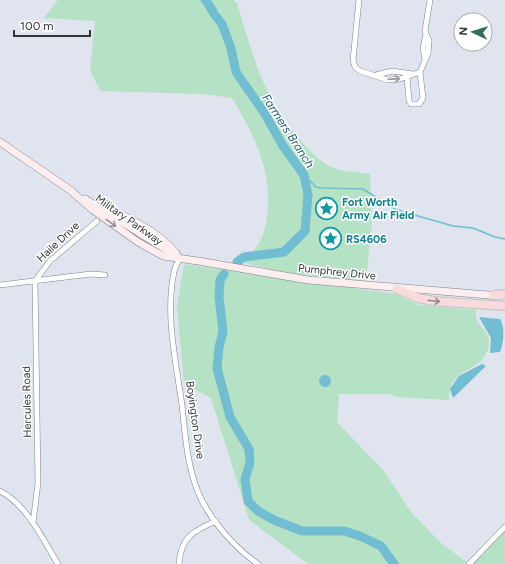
<svg xmlns="http://www.w3.org/2000/svg" width="505" height="564" viewBox="0 0 505 564" font-family="Figtree,sans-serif">
  <style>
    .green { fill: #b5e2c5 }
    .water { fill: #71bed2 }
    .lines { fill: none; stroke-linecap: round; stroke-linejoin: round }
    .stream { stroke: #71bed2; stroke-width: 1.5 }
    .river { stroke: #71bed2; stroke-width: 9 }
    .street-casing { stroke: #7d818a; stroke-width: 6 }
    .secondary-casing { stroke: #7d818a; stroke-width: 8 }
    .primary-casing { stroke: #c2c2c3; stroke-width: 10 }
    .street { stroke: #fff; stroke-width: 5 }
    .secondary { stroke: #fcedee; stroke-width: 7 }
    .primary { stroke: #f8dcdd; stroke-width: 8 }
    .oneway { stroke: #989a9c }
    .oneway2 { stroke: #979093 }
    .oneway3 { stroke: #95888a }
    .labels { text-anchor: middle; dominant-baseline: central; stroke-width: 3; stroke-linejoin: round; paint-order: stroke }
    .culture-label { font-size: 11px; font-weight: bold; fill: #0d838f; stroke: #fff; text-anchor: start }
    .street-label { font-size: 11px; fill: #323438; stroke: #fff }
    .water-label { font-size: 12px; font-style: italic; fill: #205f6e; stroke: #fff }
  </style>
  <rect width="100%" height="100%" fill="#dfe4ee"/>
  <path class="green" d="M58,0H233L237,3C253,57 264,101 303,143C312,153 319,161 331,167C342,172 358,172 370,174L372,224L366,280C326,277 284,274 245,263C251,254 260,244 263,234C279,185 257,139 232,98L203,94L100,91L90,70L95,21L44,18Z
    M184,264L396,294L419,305L476,310C476,313 476,317 477,320C480,328 489,332 489,342C488,374 448,364 449,400L396,397L391,394H339L337,422L383,470L411,512L441,543L469,564H308L249,520L211,398L184,384L177,307Z
    M505,531V564H472Z"/>
  <path class="water" d="M200,0H210L217,9V15L211,13Z
    M479,317L500,319C505,326 504,343 500,352L490,353L491,338Z
    M482,364L486,366L453,398L450,389L459,376Z
    M319 381a6 6 0 1 1 12 0a6 6 0 1 1-12 0Z"/>
  <g class="lines">
    <path class="stream" d="M304,175L316,187L321,188L363,189L395,209L407,213
      M411,214L453,226L473,228L495,237L505,239"/>
    <path class="river" d="M206,0L214,14L222,24L231,48L236,72L265,114L283,146L304,175L308,195L305,231L284,252L244,257L237,262
      M224,274L220,280L219,297L223,332L219,347L217,368L230,417L249,449L250,463L245,479L248,501L258,511L274,520L302,531H344L360,536L381,546L394,564"/>
    <defs>
      <path id="street" d="M359,0L353,60L355,67L360,71L388,80L400,79L420,72L428,54L429,41L425,31L430,0
        M425,60L423,48L426,34
        M376,75L392,71L413,74
        M407,77L409,101L411,104H419L423,98L420,72
        M180,258C178,262 175,267 174,272C165,315 176,362 182,405C185,433 187,465 198,492C209,519 234,547 258,564
        M0,285L91,274L105,275
        M0,491C28,506 42,538 58,564
        M33,523L38,483L35,281L50,261L97,221
        M179,564C181,537 193,531 216,521
        M469,564L505,527"/>
      <path id="secondary" d="M0,142L73,192
        M70,190L93,210L138,242L163,256L198,261L308,280L500,296
        M85,199L178,257
        M118,213C139,223 161,235 176,253"/>
      <path id="primary" d="M397,289L418,298L433,301L505,306
        M494,295L505,294"/>
    </defs>
    <use href="#street" class="street-casing"/>
    <use href="#secondary" class="secondary-casing"/>
    <use href="#primary" class="primary-casing"/>
    <use href="#street" class="street"/>
    <use href="#secondary" class="secondary"/>
    <use href="#primary" class="primary"/>
  </g>
  <defs><path id="oneway-shaft" d="M-6 0H5M1.5-3L5.5 0L1.5 3" fill="none" stroke-width="1.6" stroke-linecap="round" stroke-linejoin="round"/></defs>
  <use class="oneway" href="#oneway-shaft" transform="translate(394 79) rotate(-4)"/>
  <use class="oneway2" href="#oneway-shaft" transform="translate(111 223) rotate(36)"/>
  <use class="oneway3" href="#oneway-shaft" transform="translate(434 301) rotate(7)"/>
  <defs>
    <symbol id="sight-ring" viewBox="-11 -11 22 22"><circle r="9.5" fill="#fff" stroke="#0f9aa8" stroke-width="1.5"/><path d="M0-6L1.8-2.2L6-1.7L2.9 1.2L3.7 5.4L0 3.3L-3.7 5.4L-2.9 1.2L-6-1.7L-1.8-2.2Z" fill="#0f9aa8"/></symbol>
  </defs>
  <g fill-rule="evenodd">
    <use href="#sight-ring" x="314" y="196" width="25" height="25"/>
    <use href="#sight-ring" x="318" y="226" width="25" height="25"/>
  </g>
  <g class="labels">
    <g class="culture-label">
      <text x="342" y="202">Fort Worth<tspan x="342" dy="13">Army Air Field</tspan></text>
      <text x="346" y="239">RS4606</text>
    </g>
    <g class="street-label">
      <text transform="translate(129 220) rotate(35)">Military Parkway</text>
      <text transform="translate(58 242) rotate(-43)">Haile Drive</text>
      <text transform="translate(337 272) rotate(6)">Pumphrey Drive</text>
      <text transform="translate(27 402) rotate(-91)">Hercules Road</text>
      <text transform="translate(195 420) rotate(82)">Boyington Drive</text>
    </g>
    <g class="water-label">
      <text transform="translate(288 131) rotate(57)">Farmers Branch</text>
    </g>
  </g>
  <g transform="translate(473 32) rotate(274)"><circle r="19" fill="#ffffff" stroke="#adaeaf"/>
  <path d="M0-3L7 15L0 10L-7 15Z" fill="#316f5b"/>
  <text y="-6" font-size="11" font-weight="bold" text-anchor="middle" fill="#323438">N</text>
  </g>
  <path d="M14 30v6h76v-6" fill="none" stroke="#323438" stroke-width="2"/>
  <text x="20" y="30" font-size="12" fill="#323438" stroke="#ffffff" stroke-width="3" paint-order="stroke">100 m</text>
</svg>
